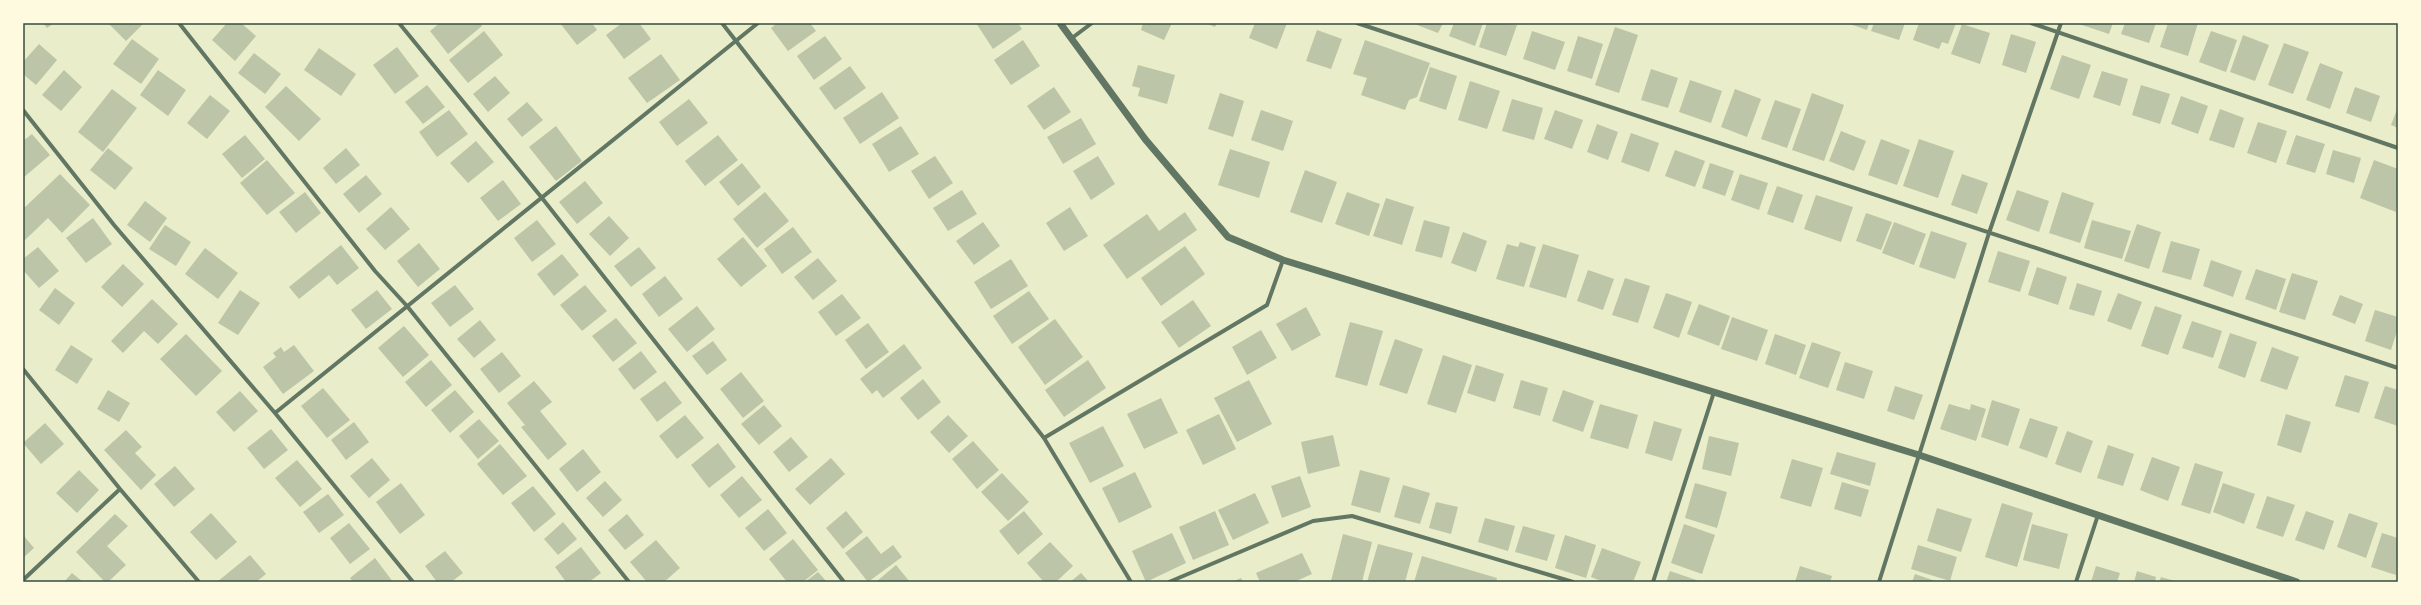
<svg xmlns="http://www.w3.org/2000/svg" width="2421" height="605" viewBox="0 0 2421 605" font-family="Commissioner,sans-serif">
  <style>
    .building { fill: #bcc5a7 }
    .lines { fill: none; stroke-linecap: round; stroke-linejoin: round }
    .minor { stroke: #617663; stroke-width: 4 }
    .tertiary { stroke: #617663; stroke-width: 7 }
    .neatline { fill: none; stroke: #344e41; stroke-width: 1.5 }
  </style>
  <rect width="100%" height="100%" fill="#e9edc9"/>
  <path class="building" d="M43,23H54L47,28Z
    M108,23H144L126,41Z
    M227,23H241L256,36L235,61L212,40Z
    M440,23H480L482,26L448,54L430,31Z
    M560,23H592L597,30L577,45Z
    M622,23H639L651,39L624,59L606,35Z
    M777,23H810L816,31L788,51L771,28Z
    M976,23H1018L1022,29L993,49Z
    M1143,23H1172L1164,40L1141,30Z
    M1205,23H1217L1215,27Z
    M1255,23H1287L1277,49L1249,38Z
    M1412,23H1443L1438,33Z
    M1454,23H1483L1475,46L1449,36Z
    M1487,23L1517,25L1506,56L1479,47Z
    M1847,23H1869L1867,30Z
    M1874,23H1905L1899,40L1871,31Z
    M1919,23H1956L1948,44L1942,42L1939,49L1913,40Z
    M2076,23H2113L2109,34Z
    M2125,23H2156L2149,43L2121,34Z
    M2168,23H2198L2188,56L2160,47Z
    M1962,24L1990,33L1980,64L1951,54Z
    M1615,27L1638,35L1619,93L1595,85Z
    M1317,30L1342,39L1331,69L1306,61Z
    M484,31L503,55L468,83L449,60Z
    M1532,31L1565,42L1555,70L1523,59Z
    M2211,31L2237,40L2226,72L2199,62Z
    M2011,34L2036,42L2026,73L2002,65Z
    M2243,35L2269,45L2255,81L2230,72Z
    M825,36L842,59L814,80L797,56Z
    M1578,36L1603,44L1592,79L1567,71Z
    M132,39L159,59L141,84L113,64Z
    M1023,40L1040,66L1011,85L994,60Z
    M1365,40L1430,63L1417,97L1409,100L1405,110L1361,95L1367,78L1353,74Z
    M2284,43L2309,52L2293,94L2268,85Z
    M39,44L57,60L36,85L23,74V62Z
    M397,47L419,76L395,94L373,65Z
    M319,48L356,74L341,96L304,70Z
    M254,53L281,74L265,94L238,73Z
    M661,54L680,80L647,103L628,78Z
    M2062,55L2091,65L2079,99L2050,89Z
    M2320,63L2343,72L2330,109L2306,100Z
    M1138,65L1175,75L1167,104L1138,96L1140,88L1132,86Z
    M850,66L866,88L835,110L819,88Z
    M1430,67L1457,76L1446,110L1419,101Z
    M1651,69L1678,78L1668,108L1641,100Z
    M64,70L82,87L61,111L42,95Z
    M158,70L186,90L168,116L140,95Z
    M2102,71L2128,79L2120,106L2093,97Z
    M495,76L510,93L488,112L473,94Z
    M1690,80L1722,91L1711,123L1679,112Z
    M1470,81L1500,91L1487,129L1458,120Z
    M427,85L445,107L423,124L405,102Z
    M2141,85L2170,94L2160,124L2132,115Z
    M286,86L321,119L299,141L265,107Z
    M1054,87L1071,112L1044,130L1027,106Z
    M2355,87L2380,96L2371,122L2346,113Z
    M112,89L137,108L103,152L78,132Z
    M1735,89L1761,99L1747,137L1721,127Z
    M882,92L899,118L860,144L843,118Z
    M1220,93L1244,101L1233,137L1208,129Z
    M1812,93L1844,105L1824,161L1792,150Z
    M210,95L230,111L207,139L187,123Z
    M2181,96L2208,106L2198,134L2171,124Z
    M689,99L708,123L677,146L659,122Z
    M1512,99L1543,108L1534,140L1502,131Z
    M1775,100L1801,109L1787,148L1761,139Z
    M527,102L543,120L522,137L507,119Z
    M2398,107V128L2391,125Z
    M2220,109L2244,118L2234,148L2209,140Z
    M449,110L468,134L437,157L419,132Z
    M1261,110L1293,121L1283,151L1251,140Z
    M1555,110L1583,120L1572,149L1544,139Z
    M1081,118L1096,144L1063,164L1047,137Z
    M2258,122L2287,131L2276,163L2247,153Z
    M1597,124L1618,132L1608,160L1587,152Z
    M556,126L582,161L556,181L529,147Z
    M901,126L919,154L889,172L872,144Z
    M1841,131L1866,141L1854,171L1829,161Z
    M1631,133L1659,143L1649,172L1621,162Z
    M32,134L50,155L23,178V141Z
    M245,135L265,159L242,178L222,154Z
    M718,135L738,160L705,186L685,161Z
    M2296,135L2325,144L2315,173L2286,164Z
    M1881,139L1910,150L1897,185L1868,175Z
    M1919,139L1954,151L1938,198L1903,186Z
    M476,141L494,162L468,183L450,163Z
    M108,148L133,168L115,190L90,170Z
    M346,148L360,165L336,184L323,168Z
    M1230,149L1270,162L1259,198L1218,185Z
    M1675,150L1705,161L1695,187L1665,176Z
    M2333,150L2361,158L2354,183L2326,174Z
    M935,156L953,183L929,199L911,171Z
    M1098,156L1115,184L1091,200L1073,171Z
    M267,160L295,193L267,215L240,183Z
    M2374,160L2398,169L2396,212L2360,198Z
    M742,163L761,187L738,206L719,182Z
    M1710,163L1734,171L1725,196L1702,188Z
    M1305,170L1337,182L1322,223L1290,212Z
    M60,174L90,205L62,233L48,218L25,240L23,238V209Z
    M1740,174L1768,183L1759,210L1731,200Z
    M1962,174L1988,183L1977,214L1951,205Z
    M366,175L382,194L359,213L343,194Z
    M503,180L521,204L498,221L480,198Z
    M585,181L603,203L577,224L559,202Z
    M1777,186L1803,195L1793,223L1767,214Z
    M962,190L977,214L948,231L933,208Z
    M2017,190L2049,201L2039,232L2006,220Z
    M305,192L321,213L296,233L279,212Z
    M765,192L789,221L757,248L733,219Z
    M1347,192L1380,204L1369,236L1335,224Z
    M2062,192L2094,203L2080,243L2049,233Z
    M1816,195L1853,207L1841,242L1804,229Z
    M1386,198L1414,207L1402,245L1373,236Z
    M145,201L167,218L150,242L127,225Z
    M391,207L410,229L385,250L366,229Z
    M1070,207L1088,236L1064,251L1046,223Z
    M1185,212L1197,230L1127,279L1103,245L1147,214L1159,231Z
    M1866,213L1892,222L1881,250L1856,241Z
    M609,216L629,238L610,256L589,234Z
    M93,218L112,244L86,263L66,238Z
    M537,220L556,244L532,262L514,238Z
    M1424,220L1450,227L1442,258L1415,251Z
    M2092,220L2131,231L2122,259L2084,248Z
    M983,222L1000,246L974,265L956,241Z
    M1894,222L1926,234L1914,265L1882,253Z
    M2137,224L2161,232L2149,269L2124,261Z
    M165,225L191,242L176,266L149,249Z
    M793,227L812,252L782,274L764,249Z
    M1931,231L1967,243L1955,279L1919,267Z
    M1463,232L1487,241L1476,272L1451,263Z
    M743,237L767,266L741,287L717,259Z
    M2171,241L2200,249L2191,280L2162,272Z
    M1520,242L1536,247L1524,287L1496,279L1507,244L1518,247Z
    M419,243L440,269L418,287L397,261Z
    M1543,244L1579,255L1566,298L1529,287Z
    M341,245L359,268L337,285L329,275L299,299L289,287Z
    M1185,246L1205,274L1161,306L1141,278Z
    M38,247L59,271L39,288L23,270V259Z
    M639,247L656,268L631,287L614,266Z
    M205,248L238,273L218,299L185,274Z
    M1998,251L2030,261L2020,292L1988,282Z
    M562,254L579,275L554,296L537,274Z
    M818,258L837,281L813,300L794,277Z
    M1011,259L1028,286L991,309L974,282Z
    M2211,260L2242,271L2233,297L2203,286Z
    M123,264L144,284L122,307L101,287Z
    M2037,267L2067,277L2058,305L2028,295Z
    M2256,269L2286,279L2276,310L2245,299Z
    M1588,270L1614,279L1603,310L1577,301Z
    M2292,273L2318,281L2305,320L2279,312Z
    M665,276L683,299L659,317L642,294Z
    M1625,278L1650,286L1638,323L1612,315Z
    M2077,283L2102,291L2094,316L2069,309Z
    M455,285L474,309L450,327L431,303Z
    M585,285L607,311L582,331L560,305Z
    M55,288L75,303L59,325L39,310Z
    M240,290L260,303L238,335L218,323Z
    M377,290L392,309L366,329L351,310Z
    M1029,291L1049,319L1012,344L993,316Z
    M1666,293L1692,302L1679,338L1653,328Z
    M2118,293L2142,302L2131,330L2107,321Z
    M842,294L861,318L836,336L818,312Z
    M2340,295L2363,304L2355,324L2332,315Z
    M152,299L178,324L158,344L144,331L123,353L111,341Z
    M1193,300L1211,326L1179,348L1161,322Z
    M1699,304L1730,316L1719,346L1687,334Z
    M697,306L715,329L687,352L668,329Z
    M2155,306L2182,315L2168,355L2141,346Z
    M1306,307L1321,335L1292,351L1276,324Z
    M2375,310L2398,317V328L2391,350L2365,341Z
    M1732,317L1768,330L1757,361L1721,349Z
    M616,318L637,343L613,362L592,336Z
    M1055,319L1083,357L1045,385L1018,347Z
    M480,320L496,340L474,358L457,339Z
    M2192,321L2222,331L2213,358L2182,348Z
    M1350,322L1383,331L1367,386L1335,377Z
    M868,323L889,352L866,369L845,340Z
    M404,326L429,355L403,377L378,348Z
    M1261,330L1277,358L1247,375L1232,347Z
    M2230,333L2257,342L2245,378L2218,368Z
    M186,334L222,371L196,396L160,359Z
    M1775,334L1806,345L1796,375L1765,364Z
    M1395,339L1423,349L1407,394L1379,385Z
    M713,341L727,360L707,375L692,356Z
    M1812,342L1841,352L1828,388L1799,378Z
    M904,344L922,368L883,398L877,390L872,394L860,379Z
    M71,345L93,359L77,384L55,370Z
    M294,345L314,371L283,394L263,367L276,357L273,353L281,347L284,352Z
    M2272,347L2299,357L2287,390L2260,381Z
    M641,351L657,372L634,390L618,369Z
    M502,352L521,376L499,393L480,369Z
    M1443,355L1472,365L1456,413L1427,404Z
    M431,360L452,385L426,407L405,382Z
    M1088,360L1106,388L1064,417L1045,390Z
    M1845,362L1873,371L1864,399L1836,390Z
    M1476,365L1504,374L1495,402L1467,393Z
    M741,372L764,401L743,418L720,389Z
    M2345,375L2369,382L2359,413L2335,406Z
    M923,379L941,402L918,420L900,398Z
    M1249,380L1272,424L1237,442L1214,398Z
    M1521,380L1548,388L1540,416L1513,408Z
    M534,381L552,402L540,411L567,444L548,460L521,427L525,425L507,403Z
    M665,381L682,403L657,422L640,399Z
    M1895,386L1923,395L1914,420L1887,411Z
    M2385,386L2398,390V426L2374,418Z
    M323,388L350,420L327,438L301,406Z
    M108,390L130,403L119,422L97,409Z
    M455,390L474,412L450,433L431,410Z
    M1563,390L1594,401L1583,432L1552,421Z
    M240,391L258,411L234,432L216,412Z
    M1161,398L1178,433L1144,449L1127,414Z
    M1992,400L2020,409L2008,446L1981,437Z
    M1600,404L1638,415L1628,449L1590,438Z
    M1949,404L1970,410L1971,404L1986,409L1976,441L1940,429Z
    M764,405L782,426L759,445L741,424Z
    M1219,414L1236,449L1203,465L1186,430Z
    M2286,414L2311,422L2301,453L2277,445Z
    M685,415L704,438L677,459L659,436Z
    M948,415L968,436L949,453L930,432Z
    M2030,418L2058,427L2047,458L2019,448Z
    M479,419L499,441L478,459L459,436Z
    M1654,421L1682,429L1672,461L1645,453Z
    M354,422L369,442L346,460L331,440Z
    M45,423L64,444L41,464L23,443Z
    M1103,426L1124,466L1090,483L1069,443Z
    M271,429L288,450L264,469L247,448Z
    M126,430L142,447L135,453L156,475L141,490L104,450Z
    M2067,431L2093,441L2081,473L2055,464Z
    M1333,435L1340,466L1308,474L1301,442Z
    M1709,436L1739,443L1731,476L1702,469Z
    M791,437L808,457L789,472L773,452Z
    M973,441L999,470L977,489L952,459Z
    M718,443L736,467L709,488L691,465Z
    M500,444L527,476L503,495L477,464Z
    M2108,445L2134,454L2123,486L2097,478Z
    M583,449L601,472L577,492L559,469Z
    M1837,452L1876,463L1870,486L1830,474Z
    M2152,457L2180,467L2168,501L2140,490Z
    M372,458L390,480L369,498L350,476Z
    M831,458L845,474L810,505L795,489Z
    M1792,459L1823,468L1811,507L1780,498Z
    M297,460L322,489L300,507L275,478Z
    M2195,463L2223,472L2210,514L2181,505Z
    M175,466L195,489L174,507L154,484Z
    M79,470L99,490L77,513L56,493Z
    M1360,470L1390,478L1380,513L1351,505Z
    M1135,472L1152,507L1119,523L1102,488Z
    M1002,473L1029,502L1008,521L981,492Z
    M742,476L762,500L739,518L720,495Z
    M1300,476L1311,507L1282,518L1271,486Z
    M605,481L622,500L603,517L586,498Z
    M1842,482L1869,490L1861,517L1834,509Z
    M401,483L425,515L400,534L376,502Z
    M1695,483L1727,492L1717,528L1685,518Z
    M2223,483L2255,494L2244,524L2213,512Z
    M1403,485L1430,493L1420,524L1394,517Z
    M533,486L556,514L534,532L511,503Z
    M1255,493L1269,523L1233,540L1218,510Z
    M328,494L344,515L319,533L303,512Z
    M2267,496L2295,505L2283,537L2256,528Z
    M1436,502L1458,507L1451,534L1429,528Z
    M2002,503L2033,513L2017,567L1985,557Z
    M1937,508L1972,519L1961,552L1927,541Z
    M768,509L787,533L764,551L745,528Z
    M846,511L863,532L843,549L826,528Z
    M1024,511L1043,534L1018,555L999,531Z
    M1215,511L1229,545L1193,560L1179,527Z
    M2306,511L2334,521L2324,550L2295,540Z
    M211,513L237,542L216,560L190,532Z
    M2349,513L2378,523L2366,558L2337,547Z
    M115,514L128,526L107,546L126,565L108,582H105L76,552Z
    M627,514L644,535L625,550L608,530Z
    M1485,518L1515,526L1508,551L1478,542Z
    M563,522L577,539L558,555L544,539Z
    M349,523L370,549L350,564L330,538Z
    M1684,524L1715,535L1702,574L1671,563Z
    M2032,524L2068,534L2059,569L2023,560Z
    M1523,526L1555,535L1547,561L1515,552Z
    M1172,533L1186,563L1146,582L1132,551Z
    M2382,533L2398,538L2396,575L2371,567Z
    M1343,534L1372,542L1362,582L1331,581Z
    M23,535L34,548L23,558Z
    M1565,535L1596,545L1586,578L1555,568Z
    M867,536L881,554L893,545L902,557L868,582L845,553Z
    M793,539L818,570L803,582H787L769,559Z
    M656,540L680,568L664,582H647L630,562Z
    M1050,542L1073,566L1056,582H1044L1027,563Z
    M1378,544L1413,553L1405,582H1367Z
    M1918,545L1957,557L1950,581L1911,569Z
    M581,547L601,573L589,582H566L555,567Z
    M1602,548L1641,562L1633,582H1604L1591,577Z
    M445,551L463,573L451,582H437L425,566Z
    M1302,553L1312,574L1294,582H1260L1256,573Z
    M250,555L266,574L256,582H217Z
    M1422,556L1497,578L1496,582H1414Z
    M375,558L393,582H353L350,578Z
    M896,565L910,582H876Z
    M1800,566L1832,576L1830,582H1795Z
    M2096,566L2120,573L2117,582H2091Z
    M1670,571L1699,581V582H1666Z
    M2137,571L2156,577L2155,582H2134Z
    M818,572L827,582H805Z
    M72,573L83,582H64Z
    M1081,573L1089,582H1070Z
    M1915,574L1938,582H1912Z
    M2161,577L2178,582H2159Z
    M1241,578L1243,582H1232Z"/>
  <g class="lines">
    <path class="minor" d="M179,23L375,271L407,306L629,582
      M399,23L542,198L844,582
      M722,23L1044,438L1131,582
      M1357,23L2398,368
      M2031,23L2398,148
      M1072,38L1092,23
      M23,110L114,225L275,413L413,582
      M23,369L120,489L199,582
      M275,413L758,23
      M1044,438L1267,305L1283,260
      M23,580L120,489
      M1169,582L1313,521L1352,516L1573,582
      M1653,582L1714,392
      M1879,582L1989,233L2061,23
      M2076,582L2098,515"/>
    <path class="tertiary" d="M1060,23L1145,139L1228,237L1283,260L1919,455L2297,582"/>
  </g>
  <rect width="2421" height="605" fill="none" stroke="#fefae0" stroke-width="48"/>
  <rect x="24" y="24" width="2373" height="557" class="neatline"/>
</svg>
